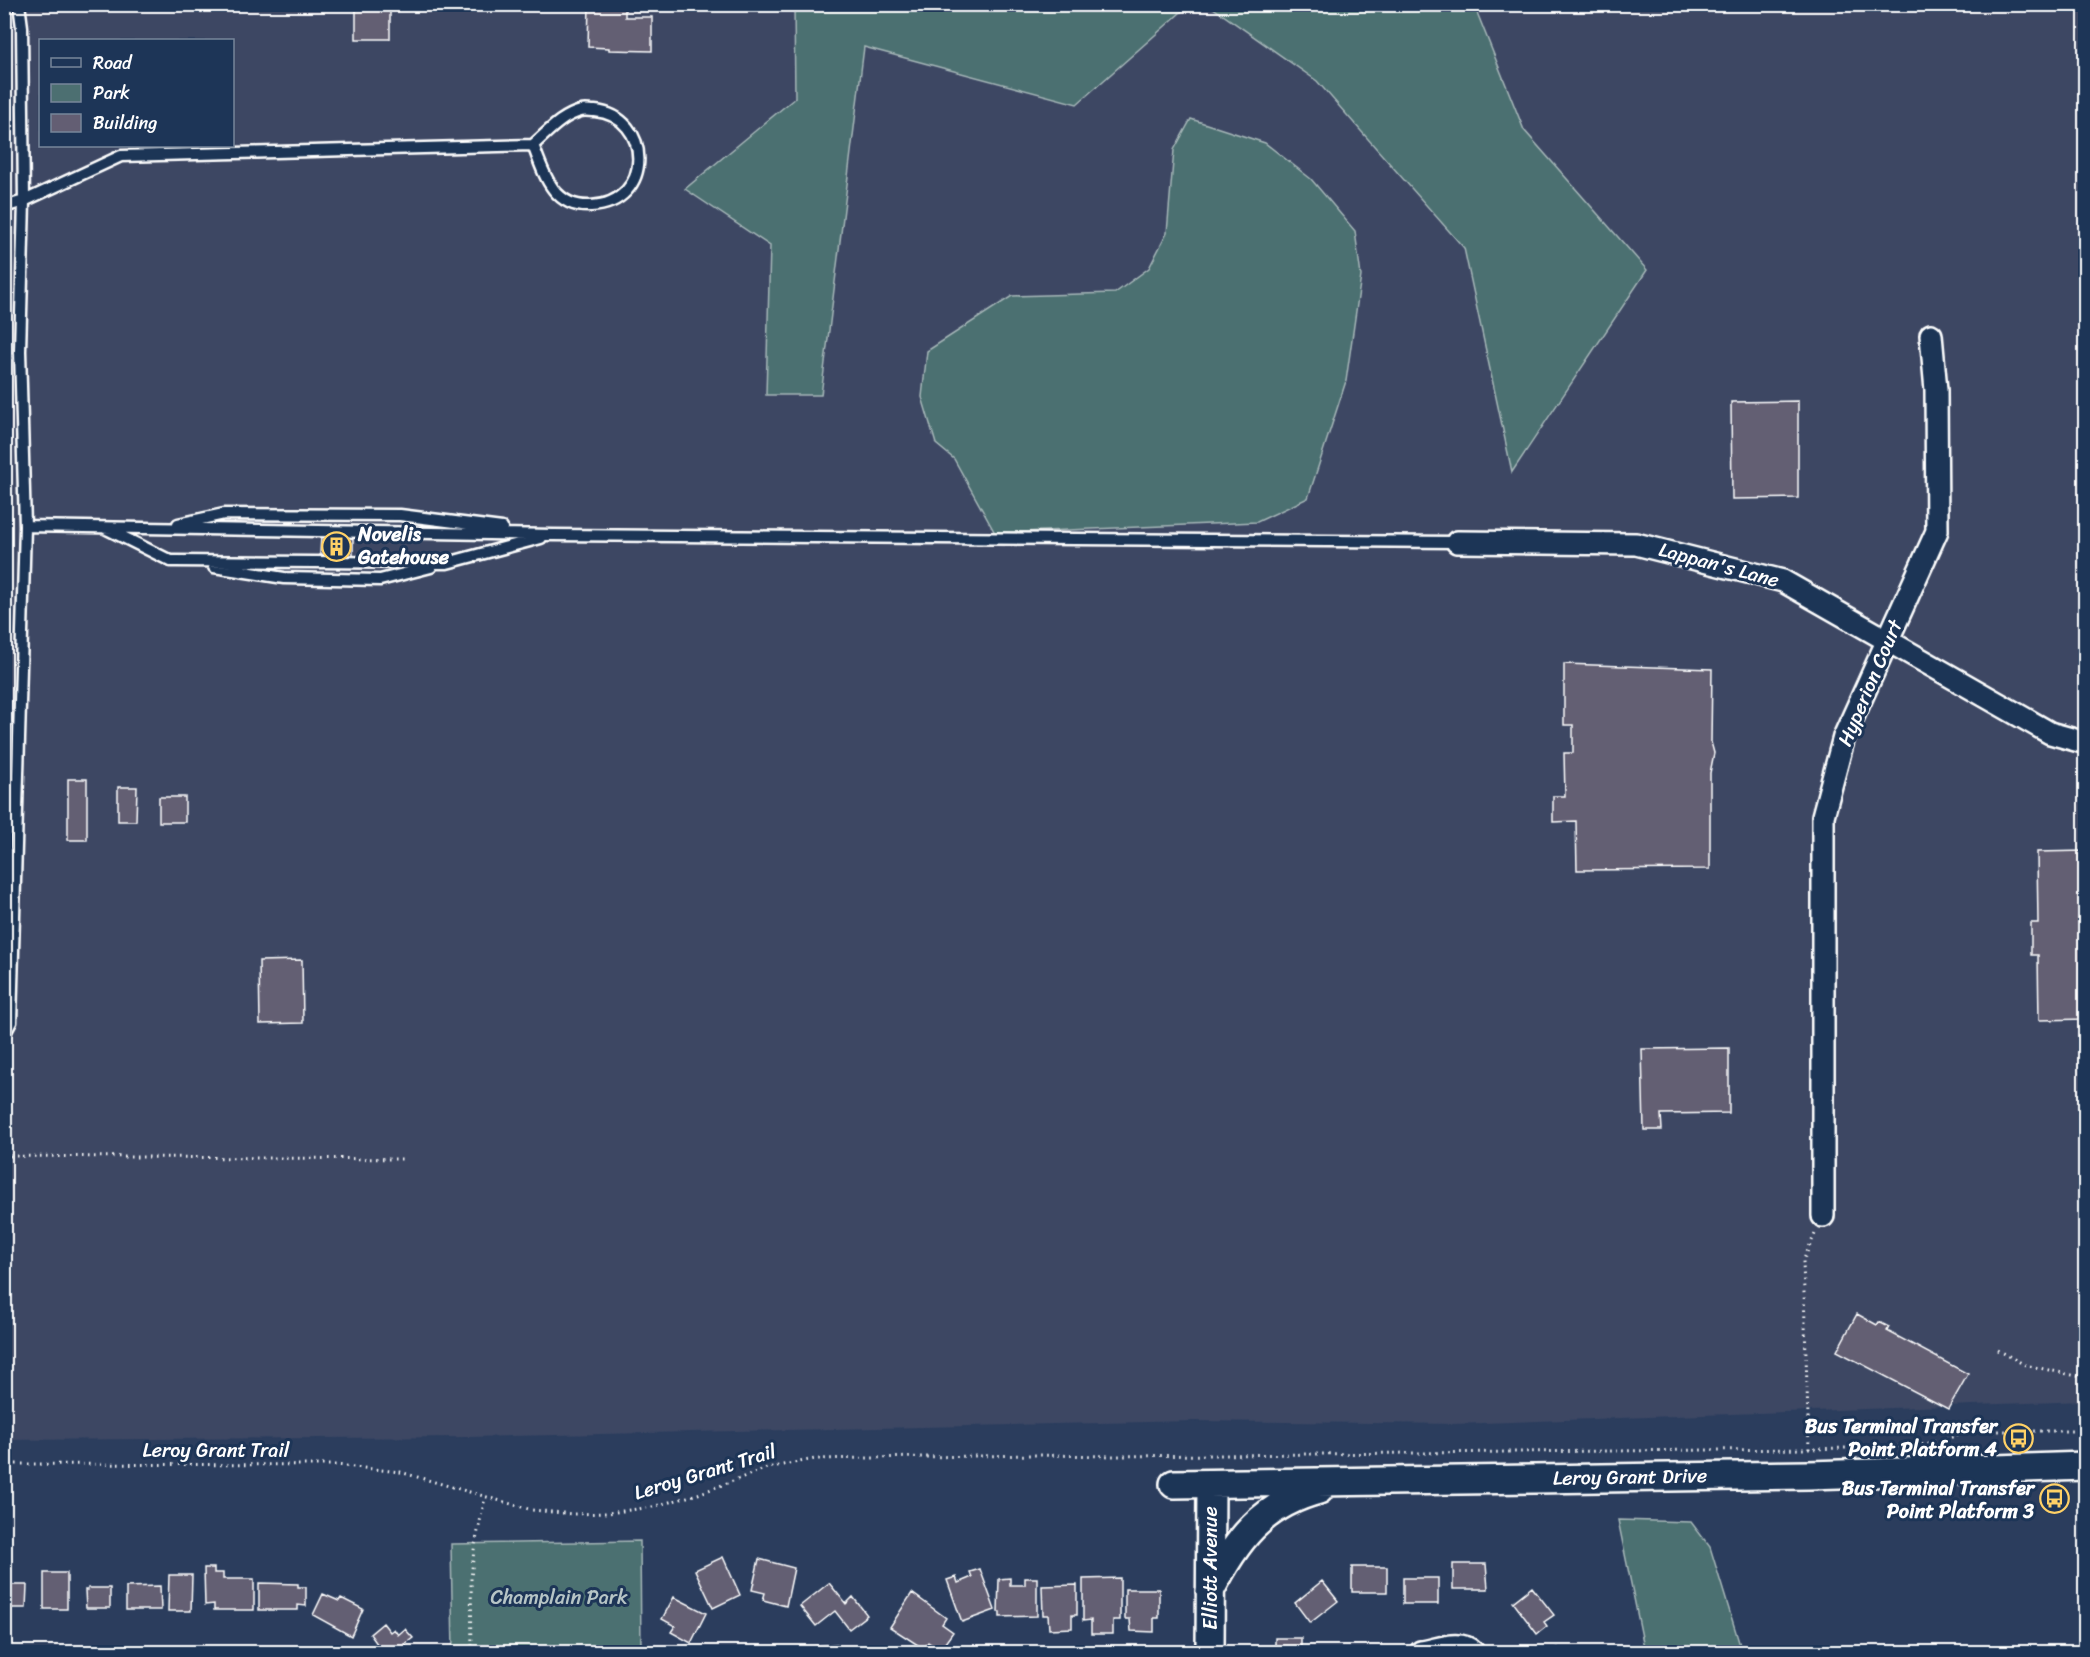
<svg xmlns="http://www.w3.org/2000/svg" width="2090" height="1657" viewBox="0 0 2090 1657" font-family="Sriracha,sans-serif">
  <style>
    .built { fill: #3c4764; fill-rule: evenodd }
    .green { fill: #4c6f71; stroke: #a6b7b8; stroke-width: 1.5 }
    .building { fill: #635e73; stroke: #fff; stroke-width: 1.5 }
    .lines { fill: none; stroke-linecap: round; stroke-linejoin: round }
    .service-casing { stroke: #fff; stroke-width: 15 }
    .minor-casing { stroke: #fff; stroke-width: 26 }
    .tertiary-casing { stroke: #fff; stroke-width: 32 }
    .path { stroke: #fff; stroke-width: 3; stroke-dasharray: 1.5 4.5; stroke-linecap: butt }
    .service { stroke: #1d3557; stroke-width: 10 }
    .minor { stroke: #1d3557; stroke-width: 21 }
    .tertiary { stroke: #1d3557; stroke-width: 27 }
    .labels { text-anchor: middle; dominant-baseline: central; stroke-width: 6; stroke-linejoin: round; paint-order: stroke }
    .poi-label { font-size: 20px; font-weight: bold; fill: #fff; stroke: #1d3557; text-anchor: end }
    .street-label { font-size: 20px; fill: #fff; stroke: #1d3557 }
    .park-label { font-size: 20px; fill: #b7c5c6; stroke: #1d3557 }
  </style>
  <rect width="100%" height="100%" fill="#2b3d5d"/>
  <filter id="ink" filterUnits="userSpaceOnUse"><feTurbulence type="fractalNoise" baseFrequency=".0167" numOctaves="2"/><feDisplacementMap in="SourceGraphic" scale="12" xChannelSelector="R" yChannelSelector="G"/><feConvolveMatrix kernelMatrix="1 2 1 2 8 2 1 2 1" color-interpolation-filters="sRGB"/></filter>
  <g filter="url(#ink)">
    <path class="built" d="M4,5H2085V1401L1455,1424L1194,1421L469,1437L5,1440ZM40,40H232V146H40Z"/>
    <path class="green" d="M794,5V4L1189,5L1077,104L864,47L821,395H766L770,246L685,189L795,98Z
      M1209,5H1474L1524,130L1647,270L1512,472L1464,248L1317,81Z
      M1191,119L1265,143L1311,179L1355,231L1361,276L1346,381L1308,498L1257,522L995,533L954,459L936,444L922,397L927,351L1012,296L1115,293L1149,268L1167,233L1174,150Z
      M1618,1520L1691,1522L1710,1547L1742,1652H1645Z
      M640,1541L641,1652H453L451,1544Z"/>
    <path class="building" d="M340,4H390V39H356V8H340Z
      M589,4H625V17H652V51L609,50V48L588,47Z
      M1798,401V498L1732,499L1731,402Z
      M321,536L353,537V555L320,554Z
      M1564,664L1712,669L1711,742L1714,753L1710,773V869L1577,870L1576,821L1553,822V796H1565L1564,753H1573V725H1564Z
      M68,779H87V840H68Z
      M118,787H137L136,821H118Z
      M159,797H185V822H159Z
      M2086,851V1019L2039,1020L2038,955H2031V923H2038L2037,852Z
      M302,960L303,1023L260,1024L259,961Z
      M1729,1048V1113L1661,1114L1662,1130H1644L1642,1049Z
      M1857,1314L1877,1325L1879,1322L1889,1327L1887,1331L1968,1374L1948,1409L1837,1351Z
      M723,1557L740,1595L713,1608L695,1570Z
      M759,1559L794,1568L786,1606L763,1600L765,1593L752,1590Z
      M1453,1564H1486L1488,1589H1453Z
      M1352,1567H1387V1592H1352Z
      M204,1568H214V1573H223V1579H254V1610H214V1604L205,1605Z
      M980,1569L995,1610L962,1622L947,1580L956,1577L958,1583L972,1577L970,1572Z
      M44,1573H67V1609H44Z
      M169,1575H192L191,1611H168Z
      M1010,1578V1585H1025V1578H1037V1616L1000,1617V1612H998L999,1579Z
      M1120,1578V1620H1113V1634H1091V1620L1083,1621V1579Z
      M1403,1578H1438V1604H1403Z
      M1322,1581L1338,1601L1310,1623L1295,1603Z
      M259,1583L298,1584V1587H306V1606L298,1605V1610H259Z
      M829,1583L846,1604L853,1597L867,1615L849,1629L835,1611L816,1626L800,1606Z
      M4,1585H27L26,1608H4Z
      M1077,1585V1615H1072V1628L1049,1629L1048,1615H1043L1042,1586Z
      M160,1586L161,1610H126V1587Z
      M1532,1587L1554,1615L1544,1622L1547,1626L1537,1634L1513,1602Z
      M88,1588H110V1608H86L85,1590H88Z
      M1125,1589H1159V1618H1154V1632L1131,1631L1130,1619H1125Z
      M912,1593L946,1618L942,1624L953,1632L940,1650L928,1642L924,1649L890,1627Z
      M323,1594L339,1601L341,1598L363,1609L351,1636L313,1615Z
      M674,1597L706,1613L691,1643L671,1632L675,1626L662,1619Z
      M383,1623L390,1632L394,1629L398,1635L405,1629L413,1638L405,1644L411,1652H374L380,1648L370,1634Z
      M1275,1638H1301V1652H1275Z
      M837,1644V1652H816L815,1646Z
      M1558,1648L1559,1652H1536Z"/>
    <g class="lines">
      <defs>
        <path id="service" d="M4,207L24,201L121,156L533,145C548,132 561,116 581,111C585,110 590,111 595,111C652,116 655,203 591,206C553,208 544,174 533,145
          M178,524L224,514L400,515L502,528
          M25,526L553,535L1457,542
          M105,528L171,561H176L447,563L541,538
          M214,567L284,578L380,580L431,567
          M4,1035L11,1022L25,526L20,351L24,201L22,27L19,4"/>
        <path id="minor" d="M1457,542L1636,544L1783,581L2050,733L2086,743
          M1823,1216V816L1844,737L1937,531L1936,390L1931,335
          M1421,1652C1437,1650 1460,1639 1473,1652"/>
        <path id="tertiary" d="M1174,1484L1809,1475L2086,1466
          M1210,1591C1236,1540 1262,1505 1319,1490
          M1210,1652L1211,1484"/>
      </defs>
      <use href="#service" class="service-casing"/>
      <use href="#minor" class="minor-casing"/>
      <use href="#tertiary" class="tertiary-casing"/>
      <path class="path" d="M4,1156L402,1159
        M1998,1350L2025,1365L2086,1378
        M1809,1449L1803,1261L1815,1234
        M4,1464L336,1465L400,1472L532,1510L573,1514L608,1513L652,1507L698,1494L767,1468L815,1459L1033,1455L1117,1456L1809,1449L1917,1446L1975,1431H2086
        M472,1652L471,1578L474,1550L485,1498"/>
      <use href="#service" class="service"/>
      <use href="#minor" class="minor"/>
      <use href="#tertiary" class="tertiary"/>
    </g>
  </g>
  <defs>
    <symbol id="building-ring" viewBox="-11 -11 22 22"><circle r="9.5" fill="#1d3557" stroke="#ffd166" stroke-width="1.5"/><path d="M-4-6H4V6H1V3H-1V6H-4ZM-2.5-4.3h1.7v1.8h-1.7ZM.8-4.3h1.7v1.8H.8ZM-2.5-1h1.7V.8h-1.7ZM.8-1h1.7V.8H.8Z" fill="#ffd166"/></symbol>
    <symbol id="bus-ring" viewBox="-11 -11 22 22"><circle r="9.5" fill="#1d3557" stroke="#ffd166" stroke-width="1.5"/><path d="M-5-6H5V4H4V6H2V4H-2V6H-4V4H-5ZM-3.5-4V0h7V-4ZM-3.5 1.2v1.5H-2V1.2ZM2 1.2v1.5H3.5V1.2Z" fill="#ffd166"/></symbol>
  </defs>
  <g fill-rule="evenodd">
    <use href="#building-ring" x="320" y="530" width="33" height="33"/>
    <use href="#bus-ring" x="2002" y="1422" width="33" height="33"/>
    <use href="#bus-ring" x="2038" y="1482" width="33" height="33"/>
  </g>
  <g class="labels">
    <g class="poi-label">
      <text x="358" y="534" text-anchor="start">Novelis<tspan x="358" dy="23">Gatehouse</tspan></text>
      <text x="1997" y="1426">Bus Terminal Transfer<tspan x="1997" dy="23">Point Platform 4</tspan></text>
      <text x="2034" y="1488">Bus Terminal Transfer<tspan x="2034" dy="23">Point Platform 3</tspan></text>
    </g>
    <g class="street-label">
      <text transform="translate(1719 565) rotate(15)">Lappan's Lane</text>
      <text transform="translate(1870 683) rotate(-67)">Hyperion Court</text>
      <text x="216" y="1450">Leroy Grant Trail</text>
      <text transform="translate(705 1472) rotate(-17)">Leroy Grant Trail</text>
      <text transform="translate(1630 1477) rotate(-1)">Leroy Grant Drive</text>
      <text transform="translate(1210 1568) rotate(-90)">Elliott Avenue</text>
    </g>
    <g class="park-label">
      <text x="559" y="1597">Champlain Park</text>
    </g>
  </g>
  <rect width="2090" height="1657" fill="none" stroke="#1d3557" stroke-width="24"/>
  <rect x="12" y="12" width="2066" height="1633" fill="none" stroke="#fff" stroke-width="2" filter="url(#ink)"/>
  <rect x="39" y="39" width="195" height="108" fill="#1d3557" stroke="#77869a" stroke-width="1.5"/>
  <rect x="51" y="58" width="30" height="9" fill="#1d3557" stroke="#77869a" stroke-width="1.5"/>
  <text x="93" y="69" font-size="18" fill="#ffffff">Road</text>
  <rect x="51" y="84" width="30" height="18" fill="#4c6f71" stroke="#77869a" stroke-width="1.5"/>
  <text x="93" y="99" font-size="18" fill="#ffffff">Park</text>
  <rect x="51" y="114" width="30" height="18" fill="#635e73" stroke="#77869a" stroke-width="1.5"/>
  <text x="93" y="129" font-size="18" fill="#ffffff">Building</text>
</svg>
